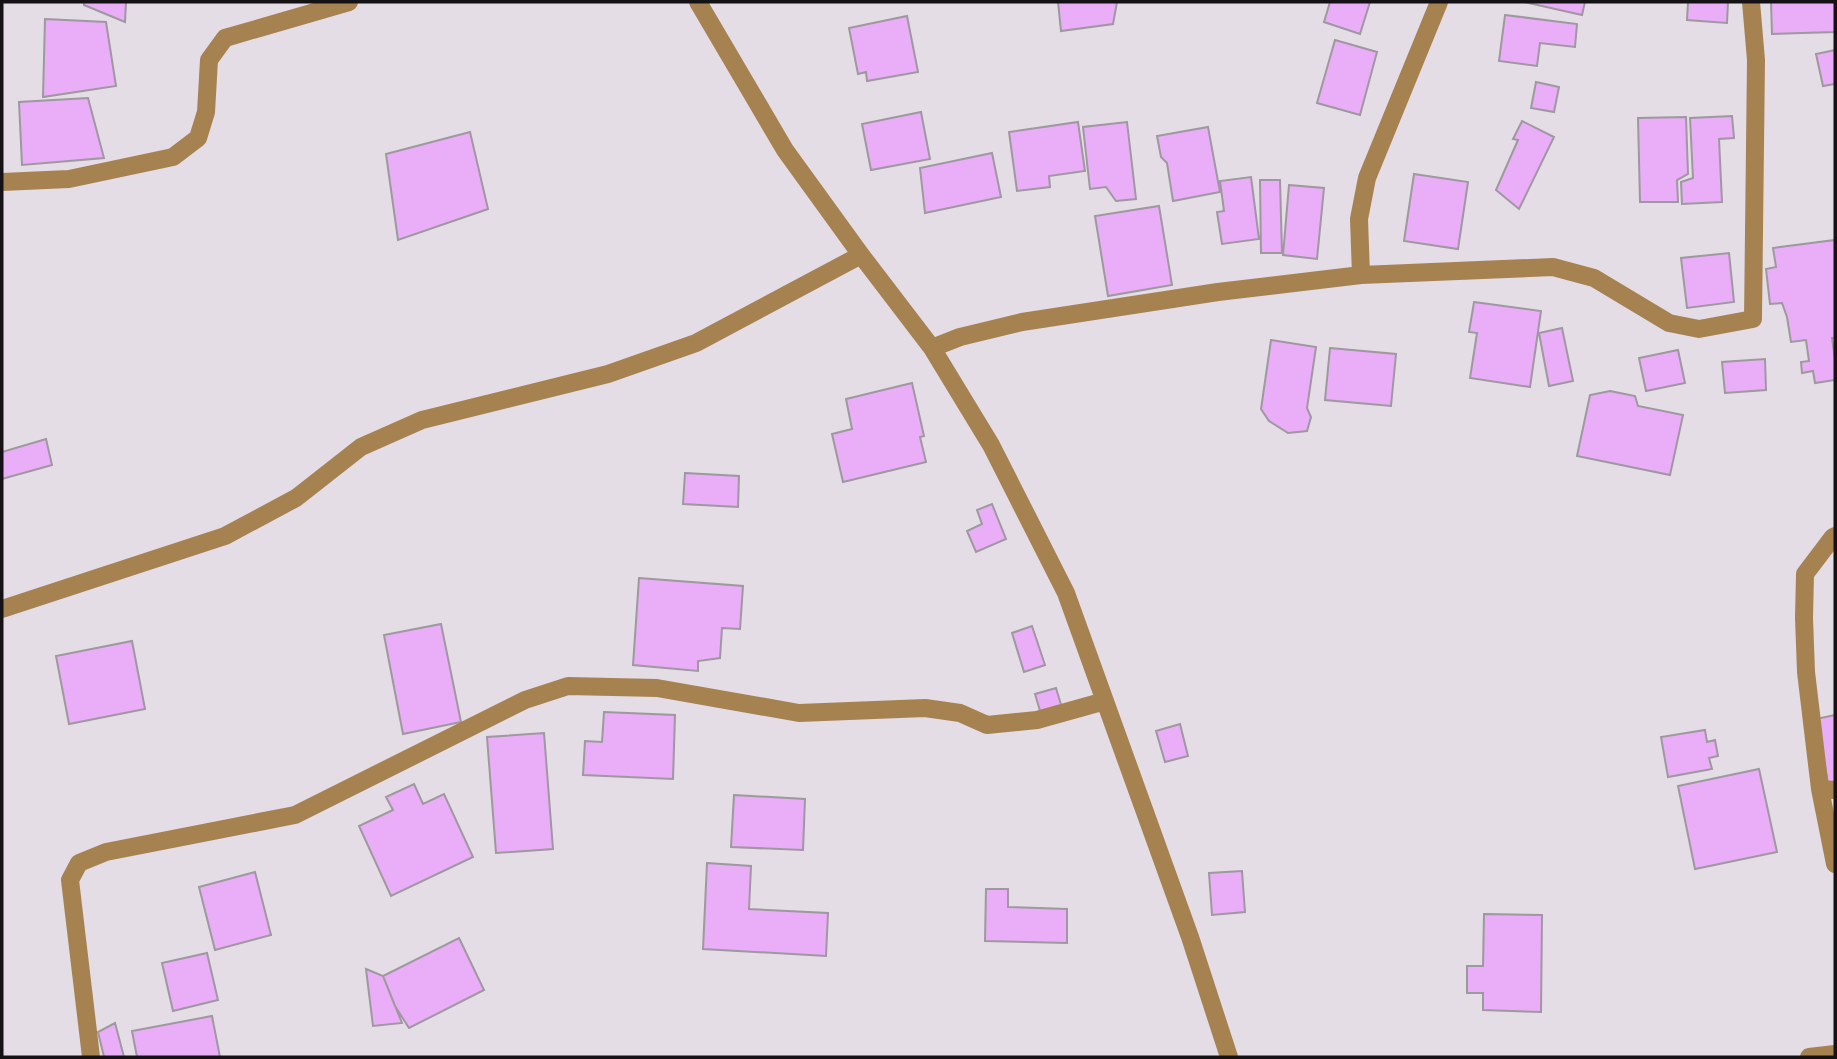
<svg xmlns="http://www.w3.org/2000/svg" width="1837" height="1059" viewBox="0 0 1837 1059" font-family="Jost,sans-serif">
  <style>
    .building { fill: #e9aef7; stroke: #9e989f; stroke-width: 2 }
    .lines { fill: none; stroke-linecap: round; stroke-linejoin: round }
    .minor { stroke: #a78251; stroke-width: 18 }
  </style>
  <rect width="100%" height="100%" fill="#e4dde6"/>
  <path class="building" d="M84,2H126L125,22L84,5Z
    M1058,2H1117L1113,24L1061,31Z
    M1330,2H1370L1360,34L1324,22Z
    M1524,2H1585L1582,15Z
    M1688,2H1728L1727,23L1687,20Z
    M1771,2H1835V32L1772,34Z
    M1505,15L1577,24L1575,47L1540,43L1537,66L1499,61Z
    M907,16L918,72L867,81L866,72L858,74L849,28Z
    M45,19L106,22L116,86L43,97Z
    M1335,40L1377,52L1360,115L1317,103Z
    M1835,50V84L1823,86L1816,54Z
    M1536,82L1559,87L1554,112L1531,108Z
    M88,98L104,158L22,165L19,102Z
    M921,112L930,159L871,170L862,124Z
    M1732,116L1734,138L1719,139L1722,202L1682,204L1681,182L1693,178L1690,118Z
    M1686,117L1688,174L1677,180L1678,202H1640L1638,118Z
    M1522,121L1554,137L1519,209L1496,190L1518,140L1513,139Z
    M1078,122L1085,171L1049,176L1050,187L1017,191L1009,132Z
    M1127,122L1136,199L1116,201L1106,187L1090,189L1083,127Z
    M1208,127L1220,192L1173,201L1167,163L1161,157L1157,136Z
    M470,132L488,209L398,240L386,154Z
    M992,153L1001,197L925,213L920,168Z
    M1414,174L1468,182L1458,249L1404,241Z
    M1251,177L1259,239L1222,244L1217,212L1224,211L1220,181Z
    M1260,180H1280L1282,253H1261Z
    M1289,185L1324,188L1317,259L1283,255Z
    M1159,206L1172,285L1108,296L1095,216Z
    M1835,240V338H1832L1835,359V380L1815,383L1813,371L1802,373L1801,362L1809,361L1806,340L1791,342L1787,317L1782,303L1770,304L1766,269L1776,267L1773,248Z
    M1729,253L1734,302L1687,308L1681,258Z
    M1474,302L1541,311L1530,387L1470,378L1477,333L1469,332Z
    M1562,328L1573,381L1549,386L1539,333Z
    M1271,340L1316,347L1307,408L1311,417L1307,431L1288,433L1269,421L1261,409Z
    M1330,348L1396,354L1391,406L1325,400Z
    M1678,350L1685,383L1646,391L1639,358Z
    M1765,359L1766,390L1725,393L1722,362Z
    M912,383L924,436L920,437L926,462L843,482L832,434L852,429L846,399Z
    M1610,391L1635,396L1638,406L1683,415L1670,475L1577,456L1590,395Z
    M46,439L52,465L2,479V452Z
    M685,473L739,476L738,507L683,504Z
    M992,504L1006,539L976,552L967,531L982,524L977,510Z
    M639,578L743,586L740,629L722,628L720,658L698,661V671L633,665Z
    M441,624L461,722L403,734L384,635Z
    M1032,626L1045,665L1024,672L1012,633Z
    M132,641L145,709L69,724L56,656Z
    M1056,688L1062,708L1041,714L1035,694Z
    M604,712L675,715L673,779L583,775L585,741L602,742Z
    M1835,715V787L1829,788L1816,719Z
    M1180,724L1188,756L1165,762L1156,731Z
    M1705,730L1707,742L1715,740L1718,756L1709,758L1712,769L1668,777L1661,737Z
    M544,733L553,849L496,853L487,737Z
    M1759,769L1777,852L1695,869L1678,786Z
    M414,784L423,804L444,794L473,857L391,896L359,826L393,810L386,797Z
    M734,795L805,799L803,850L731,847Z
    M707,863L751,866L749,909L828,913L826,956L703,949Z
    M1242,871L1245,912L1212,915L1209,873Z
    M255,872L271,935L215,950L199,887Z
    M986,889H1008V907L1067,909V943L985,941Z
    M1484,914L1542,915L1541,1012L1483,1010V993H1467V966H1483Z
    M459,938L484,990L409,1028L395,1006L383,976Z
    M207,953L218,1000L173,1011L162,963Z
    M366,969L383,976L402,1023L373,1026Z
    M212,1016L220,1057H137L132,1031Z
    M115,1023L124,1057H104L98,1032Z"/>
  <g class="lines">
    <path class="minor" d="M698,2L785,150L861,255L932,348L991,445L1066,593L1190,937L1229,1057
      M2,182L69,179L173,157L198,138L206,112L209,60L225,38L349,2
      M1361,275L1359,219L1367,178L1439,2
      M932,348L960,337L1022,322L1218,292L1361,275L1553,267L1594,278L1669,323L1699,329L1753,319L1756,60L1751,2
      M2,609L225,536L296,498L361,447L422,420L608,374L696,343L861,255
      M1820,789L1806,672L1804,618L1805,574L1833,537L1835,536
      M1835,790L1820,789L1835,864
      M91,1057L70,880L79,863L106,852L295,815L525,700L568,686L657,688L799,713L925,708L960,713L987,725L1037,720L1105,701
      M1809,1057L1835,1054"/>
  </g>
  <rect width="1837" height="1059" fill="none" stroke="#141214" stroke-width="7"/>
</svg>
